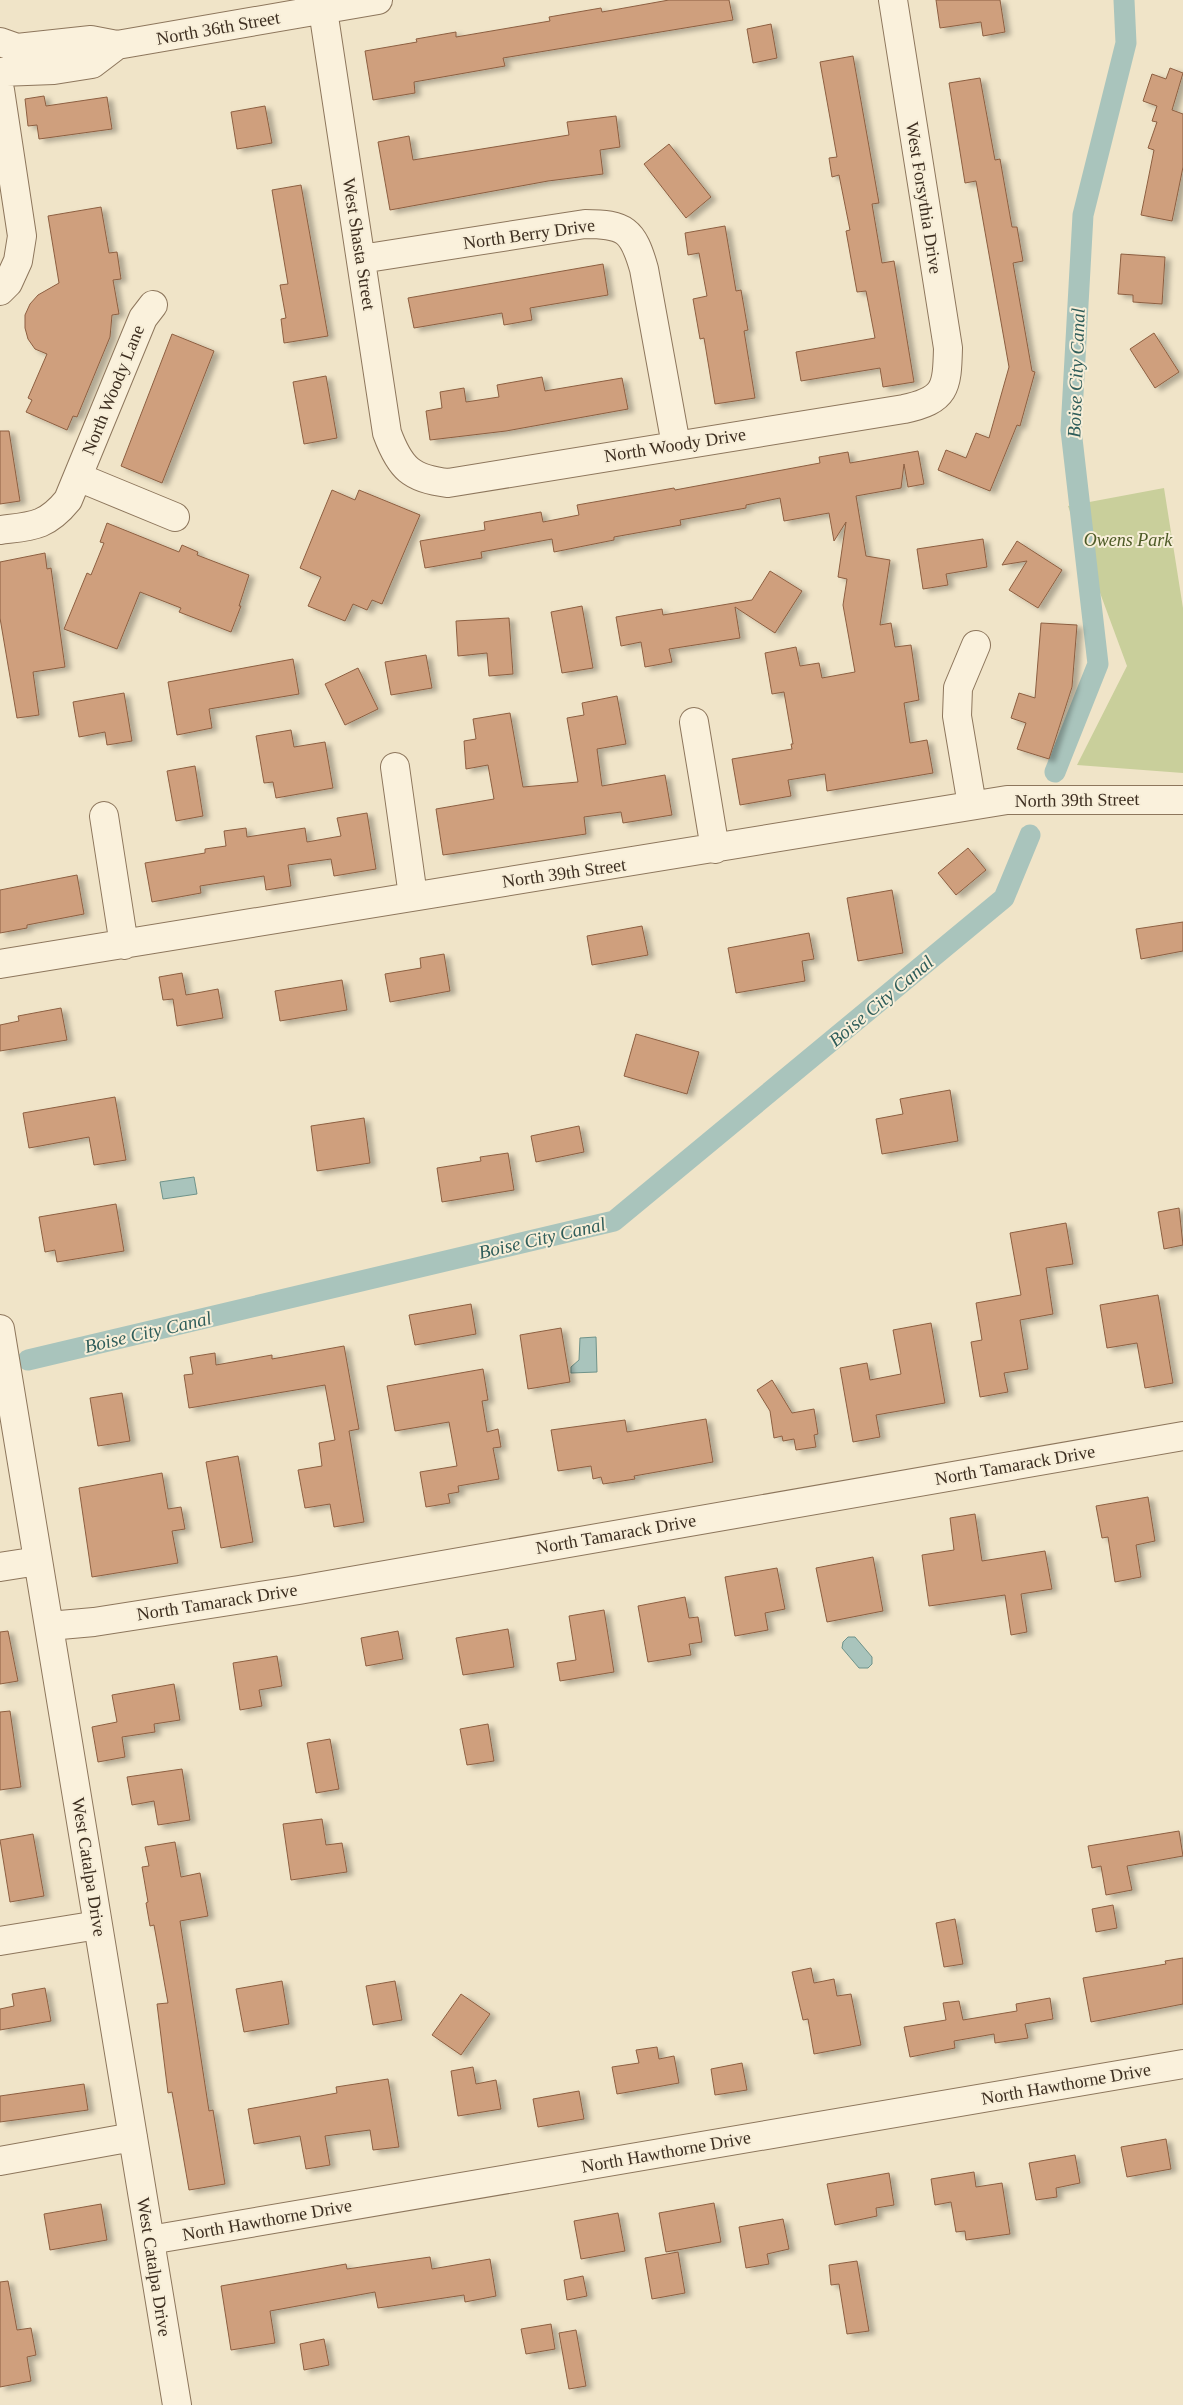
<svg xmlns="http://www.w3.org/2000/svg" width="1183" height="2405" viewBox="0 0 1183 2405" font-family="'Times New Roman',serif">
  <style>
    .green { fill: #c9cf9b }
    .water { fill: #a9c4bc; stroke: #6f938a }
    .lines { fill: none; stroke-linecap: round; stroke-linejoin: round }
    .canal { stroke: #a9c4bc; stroke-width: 21 }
    .building { fill: #cf9f7d; stroke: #8d5f41; filter: url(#shadow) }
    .minor-casing { stroke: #8d765c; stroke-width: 30 }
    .minor { stroke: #faf1dc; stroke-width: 28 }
    .labels { text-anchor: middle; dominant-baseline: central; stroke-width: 4; stroke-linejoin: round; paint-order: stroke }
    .street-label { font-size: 18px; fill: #3d2e20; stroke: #f7eed8 }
    .park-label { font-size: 18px; font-style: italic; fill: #4d5a26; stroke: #f7eed8 }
    .water-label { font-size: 19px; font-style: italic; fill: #2f5d5a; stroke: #f7eed8 }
  </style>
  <defs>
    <filter id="shadow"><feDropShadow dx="5.5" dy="3" stdDeviation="2.5" flood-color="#0004"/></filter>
  </defs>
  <rect width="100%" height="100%" fill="#f0e4c8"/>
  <path class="green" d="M1164,488L1183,608V773L1077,765L1127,666L1068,506Z"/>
  <path class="water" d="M194,1177L197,1194L163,1199L160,1182Z
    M596,1337L597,1372L571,1373V1367L579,1360L580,1338Z
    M848,1637H855L872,1657V1664L868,1668H859L842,1648L843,1642Z"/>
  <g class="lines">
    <path class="canal" d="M1055,772L1098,664L1071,430L1083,215L1126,43L1124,0
      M28,1360L614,1221L1004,898L1030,835"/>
  </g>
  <path class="building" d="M669,0H729L733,20L503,58L505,66L414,82L415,93L373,100L365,51L417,42L416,39L456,32V37L550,21L549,17L601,8L602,12Z
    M936,0H1000L1005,32L983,36L981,22L940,28Z
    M771,24L777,58L753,63L747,29Z
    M853,56L879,203L872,204L882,263L894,261L914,382L883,387L880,368L801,381L796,352L875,338L866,291L857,292L846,231L850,230L839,175L832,177L829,158L837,157L820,62Z
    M1170,68L1183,73L1172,110L1183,114V167L1172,221L1141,215L1154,150L1148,148L1157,122L1152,121L1157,106L1143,101L1152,74L1166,79Z
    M980,78L995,160L1000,159L1012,227H1017L1023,261L1013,263L1032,371L1035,372L1020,426L1017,425L990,491L938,470L946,450L966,458L976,433L989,438L1009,367L976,181L965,183L949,83Z
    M44,96L46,106L107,97L112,129L39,139L37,125L28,126L25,99Z
    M265,106L272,143L237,149L231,112Z
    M616,116L620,147L600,150L603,174L548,181L390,210L378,142L409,136L413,160L569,135L567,122Z
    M669,144L711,197L686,218L644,164Z
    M301,185L328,336L284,343L281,319L286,318L280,285L288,284L272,190Z
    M101,207L109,253L117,252L121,279L113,280L119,314L112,315L110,337L77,417L73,416L67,430L26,412L32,400L28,398L47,354L35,349L28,339L25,328V315L30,304L38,295L59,283L48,216Z
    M725,226L736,291L741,290L748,330L744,331L755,398L715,404L704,338L700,339L693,299L707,296L699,253L688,255L685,233Z
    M1121,254L1165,257L1162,304L1133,302V295L1118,294Z
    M603,264L608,295L530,308L532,320L504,325L502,313L414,328L408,298Z
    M1154,333L1179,372L1155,388L1130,349Z
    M172,334L214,351L162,483L121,466Z
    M326,376L337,438L304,444L293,382Z
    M542,377L545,391L622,378L628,409L506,431L430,440L426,411L442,408L440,392L464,388L466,402L499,397L497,385Z
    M0,431H9L20,501L0,504Z
    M918,451L924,484L908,487L904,464L901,488L856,496L866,556L890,560L880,625L891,623L895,647L911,645L919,700L904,703L910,743L927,740L933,773L827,791L825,774L788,780L791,796L740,805L732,759L792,749L791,744H793L784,692L772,694L765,653L796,647L800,666L819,663L822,678L855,672L843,605L847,579L838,577L846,522L834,541L829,513L784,521L780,498L746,505V508L680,520L681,525L614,537V540L554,552L552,539L481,552L482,558L425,568L420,541L485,530L484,522L541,512L543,522L579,515L577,505L674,488L675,490L820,463L819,457L848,452L850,463Z
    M332,490L355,500L359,490L420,515L382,604L372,600L367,610L353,604L345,621L308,606L321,577L300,568Z
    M107,523L179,552L182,545L198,552L197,555L249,575L239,606H241L231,632L179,612L181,608L140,592L117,649L64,629L87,573L91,575L104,543L100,542Z
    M983,539L987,567L946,574L948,585L923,589L917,549Z
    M1017,541L1062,570L1038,608L1009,590L1027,561L1002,565Z
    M45,553L47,569L51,568L65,667L33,672L39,715L17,718L0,618V562Z
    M770,571L802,591L775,633L735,607L740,638L669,649L672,662L645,667L641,642L621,646L616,617L662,609L663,615L752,600Z
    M582,606L593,668L562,673L551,612Z
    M509,618L513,674L489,676L487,653L458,656L456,621Z
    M1041,623L1077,625L1072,687L1049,759L1017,749L1026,723L1011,718L1019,693L1035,698Z
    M426,655L432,688L391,695L385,662Z
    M293,659L299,694L209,709L212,728L177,735L168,682Z
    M358,668L378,709L345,725L325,684Z
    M124,693L132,741L107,745L105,732L79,737L73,702Z
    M617,696L626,744L597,749L602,786L665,775L672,815L623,823L621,812L584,817L586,834L443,855L436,809L494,799L488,765L466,769L464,741L476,739L473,719L510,713L523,787L578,782L567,718L584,715L582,703Z
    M291,730L294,747L325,742L333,788L276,798L273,782L264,783L256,736Z
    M195,766L203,816L176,821L167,771Z
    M367,813L376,869L334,876L331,859L288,865L291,886L266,890L264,876L200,886L201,893L152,902L145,863L205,853V849L226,846L224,831L246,828L247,837L305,828L307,842L341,836L337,818Z
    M968,848L986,870L956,895L938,873Z
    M77,875L84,914L27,925V928L0,933V890Z
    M892,890L903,953L858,961L847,898Z
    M1183,922V951L1141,959L1136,929Z
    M642,926L648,955L592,965L587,936Z
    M809,933L814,959L802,961L805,981L736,993L728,948Z
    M444,954L450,991L390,1002L385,974L421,968L420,958Z
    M182,973L186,995L218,989L223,1018L177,1026L173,999L163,1000L159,977Z
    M342,980L347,1010L280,1021L275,991Z
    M61,1008L67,1040L0,1051V1025L19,1021L18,1016Z
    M636,1034L699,1052L687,1094L624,1076Z
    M950,1090L958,1141L882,1154L876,1119L903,1114L900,1099Z
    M115,1097L126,1160L94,1165L89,1137L29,1148L23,1113Z
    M364,1118L370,1163L317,1171L311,1126Z
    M579,1126L584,1152L536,1162L531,1136Z
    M508,1153L514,1190L442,1202L437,1168L481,1161L480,1157Z
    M116,1204L124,1251L57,1262L55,1250L45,1252L39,1217Z
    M1179,1208L1183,1245L1164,1249L1158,1212Z
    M1066,1223L1073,1264L1046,1268L1053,1314L1020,1320L1028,1369L1004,1373L1008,1392L980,1397L971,1342L982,1340L976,1303L1021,1295L1010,1233Z
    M1158,1295L1173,1383L1145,1388L1137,1343L1107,1348L1100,1305Z
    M471,1304L476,1334L415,1345L409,1315Z
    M931,1323L945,1403L876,1415L880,1437L853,1442L840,1368L867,1363L870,1380L901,1374L893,1330Z
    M561,1328L570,1382L528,1389L520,1335Z
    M344,1346L359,1429L349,1431L364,1522L334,1527L330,1504L305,1508L298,1470L322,1466L319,1443L335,1440L325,1385L189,1408L184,1375L193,1374L190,1357L215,1353L216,1365L272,1355V1359Z
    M483,1369L488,1400L482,1401L487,1432L498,1429L501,1447L493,1448L499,1479L458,1486L459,1492L448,1494L450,1503L426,1507L420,1472L457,1466L449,1422L395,1431L387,1386Z
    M772,1380L792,1413L814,1409L818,1434L814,1435L816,1447L796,1450L794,1439L783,1441L782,1436L774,1438L770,1411L757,1390Z
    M122,1393L130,1441L98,1446L90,1398Z
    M706,1419L713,1462L634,1476L635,1479L603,1484L601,1477L593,1479L591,1466L558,1471L551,1430L625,1420L627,1432Z
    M238,1456L253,1542L221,1548L206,1462Z
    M162,1473L168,1509L181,1507L185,1529L172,1531L178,1563L92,1577L79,1488Z
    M1148,1497L1155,1541L1136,1545L1141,1577L1115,1582L1108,1537L1102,1538L1096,1506Z
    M975,1514L982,1561L1045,1551L1052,1589L1021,1594L1027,1632L1011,1635L1005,1595L929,1606L922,1555L954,1550L950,1518Z
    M873,1557L883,1611L827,1622L816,1568Z
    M777,1568L785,1609L765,1613L768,1630L735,1636L725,1577Z
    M685,1597L689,1618L698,1617L702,1642L689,1644L691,1655L648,1662L638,1606Z
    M604,1610L614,1672L560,1681L557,1663L576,1660L569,1616Z
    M508,1629L514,1667L463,1675L456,1638Z
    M8,1631L18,1681L0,1684V1632Z
    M398,1631L403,1659L366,1666L361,1638Z
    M277,1656L282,1686L259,1690L262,1706L240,1710L233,1663Z
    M174,1684L180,1720L154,1724L155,1732L122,1737L125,1757L98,1762L92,1727L117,1722L112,1695Z
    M10,1711L21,1787L0,1790V1712Z
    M488,1724L494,1761L467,1765L460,1729Z
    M330,1739L339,1789L316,1793L307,1743Z
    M182,1769L190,1820L158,1825L154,1801L132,1805L127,1777Z
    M322,1819L326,1845L342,1843L347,1872L291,1880L283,1824Z
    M1179,1831L1183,1856L1127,1866L1132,1890L1106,1895L1101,1866L1092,1868L1088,1846Z
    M33,1834L44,1896L10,1902L0,1840Z
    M175,1842L181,1877L200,1873L208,1916L180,1921L209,2111L213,2110L225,2184L189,2190L172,2092L168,2093L157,2004L168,2003L154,1925L150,1926L146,1903L148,1902L142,1867L149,1866L145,1847Z
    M1113,1905L1117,1928L1096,1932L1092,1909Z
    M955,1919L963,1964L944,1967L936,1923Z
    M1183,1958V2004L1091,2022L1083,1978L1166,1964L1165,1961Z
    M811,1968L814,1983L834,1979L837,1996L851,1994L861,2045L814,2054L808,2019L803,2020L792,1972Z
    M282,1981L289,2024L244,2032L236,1989Z
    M395,1981L402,2020L373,2025L366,1986Z
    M45,1988L51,2021L0,2030V2009L14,2006L12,1994Z
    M461,1994L490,2014L461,2055L432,2035Z
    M1050,1998L1053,2019L1025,2024L1028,2038L995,2043L994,2034L954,2041L955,2048L910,2057L904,2027L946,2020L943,2003L959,2001L963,2020L1017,2011L1016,2004Z
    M657,2047L659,2059L674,2056L679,2083L617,2094L612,2067L639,2063L636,2050Z
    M742,2063L747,2090L715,2095L711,2069Z
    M473,2067L476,2084L496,2080L501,2109L458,2116L451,2071Z
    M388,2079L399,2147L373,2150L370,2130L325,2136L330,2165L306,2169L300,2136L254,2144L248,2109L337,2093L336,2087Z
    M84,2084L88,2110L0,2122V2096Z
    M579,2091L584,2119L538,2127L533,2099Z
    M1166,2139L1171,2169L1127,2177L1121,2147Z
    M1075,2155L1080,2183L1056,2188L1057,2197L1036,2200L1029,2163Z
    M974,2172L976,2187L1002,2183L1010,2234L966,2240L965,2231L956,2232L951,2202L935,2205L931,2179Z
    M889,2173L894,2205L876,2208L877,2216L835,2225L827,2184Z
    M714,2203L721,2242L666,2252L659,2213Z
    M101,2204L107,2240L50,2250L44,2214Z
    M618,2213L625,2251L581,2259L574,2221Z
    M783,2219L789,2249L767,2254L769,2264L746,2268L739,2227Z
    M678,2252L685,2293L652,2299L645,2258Z
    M430,2257L432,2269L490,2259L496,2296L465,2302L464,2295L378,2308L375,2292L270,2311L275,2343L231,2350L221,2286L346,2264L347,2269Z
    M857,2261L869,2331L847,2334L839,2284L831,2285L829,2265Z
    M583,2276L587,2296L567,2300L564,2280Z
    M8,2281L17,2330L31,2328L36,2355L27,2357L31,2381L0,2387V2282Z
    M551,2324L555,2349L526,2354L521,2329Z
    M576,2330L586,2386L569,2389L559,2333Z
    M324,2339L329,2365L304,2370L300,2344Z"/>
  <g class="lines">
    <defs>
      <path id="minor" d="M323,10L387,433C400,468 411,479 448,483L904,409C946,400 947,388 948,348L893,0
        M0,42L17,48L91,40L117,45L378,0
        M0,72L54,70L92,64L117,45
        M0,90L22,236L18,261L8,283L0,291
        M361,259L585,224C625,224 633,230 644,269L676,445
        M78,477L175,517
        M0,530C32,526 46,527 68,500L143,318L153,305
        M694,722L715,849
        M395,767L413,896
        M972,805L957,716L958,688L976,645
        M104,816L124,945
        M0,964L1007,800H1183
        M0,1329L177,2405
        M0,1567L38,1561
        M49,1626L94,1622L299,1590L1183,1436
        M0,1941L98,1925
        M0,2161L133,2137
        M150,2240L1183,2064"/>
    </defs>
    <use href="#minor" class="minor-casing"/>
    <use href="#minor" class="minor"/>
  </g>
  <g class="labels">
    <g class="street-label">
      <text transform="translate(218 28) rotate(-10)">North 36th Street</text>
      <text transform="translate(924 198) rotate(81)">West Forsythia Drive</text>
      <text transform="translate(529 234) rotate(-8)">North Berry Drive</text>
      <text transform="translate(359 244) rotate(81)">West Shasta Street</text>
      <text transform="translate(113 390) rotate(-68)">North Woody Lane</text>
      <text transform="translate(675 445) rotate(-9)">North Woody Drive</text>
      <text transform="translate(1077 800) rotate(-1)">North 39th Street</text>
      <text transform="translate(564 873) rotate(-8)">North 39th Street</text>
      <text transform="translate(1015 1465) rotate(-10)">North Tamarack Drive</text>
      <text transform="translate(616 1534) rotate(-10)">North Tamarack Drive</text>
      <text transform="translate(217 1602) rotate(-9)">North Tamarack Drive</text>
      <text transform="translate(89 1867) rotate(81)">West Catalpa Drive</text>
      <text transform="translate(1066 2084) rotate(-10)">North Hawthorne Drive</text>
      <text transform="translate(666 2152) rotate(-10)">North Hawthorne Drive</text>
      <text transform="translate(267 2220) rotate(-10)">North Hawthorne Drive</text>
      <text transform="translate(154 2267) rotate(81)">West Catalpa Drive</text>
    </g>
    <g class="park-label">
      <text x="1128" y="540">Owens Park</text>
    </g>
    <g class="water-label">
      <text transform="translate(1076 373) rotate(-88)">Boise City Canal</text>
      <text transform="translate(881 1001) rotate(-40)">Boise City Canal</text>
      <text transform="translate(542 1238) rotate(-13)">Boise City Canal</text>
      <text transform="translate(148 1332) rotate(-13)">Boise City Canal</text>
    </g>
  </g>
</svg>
